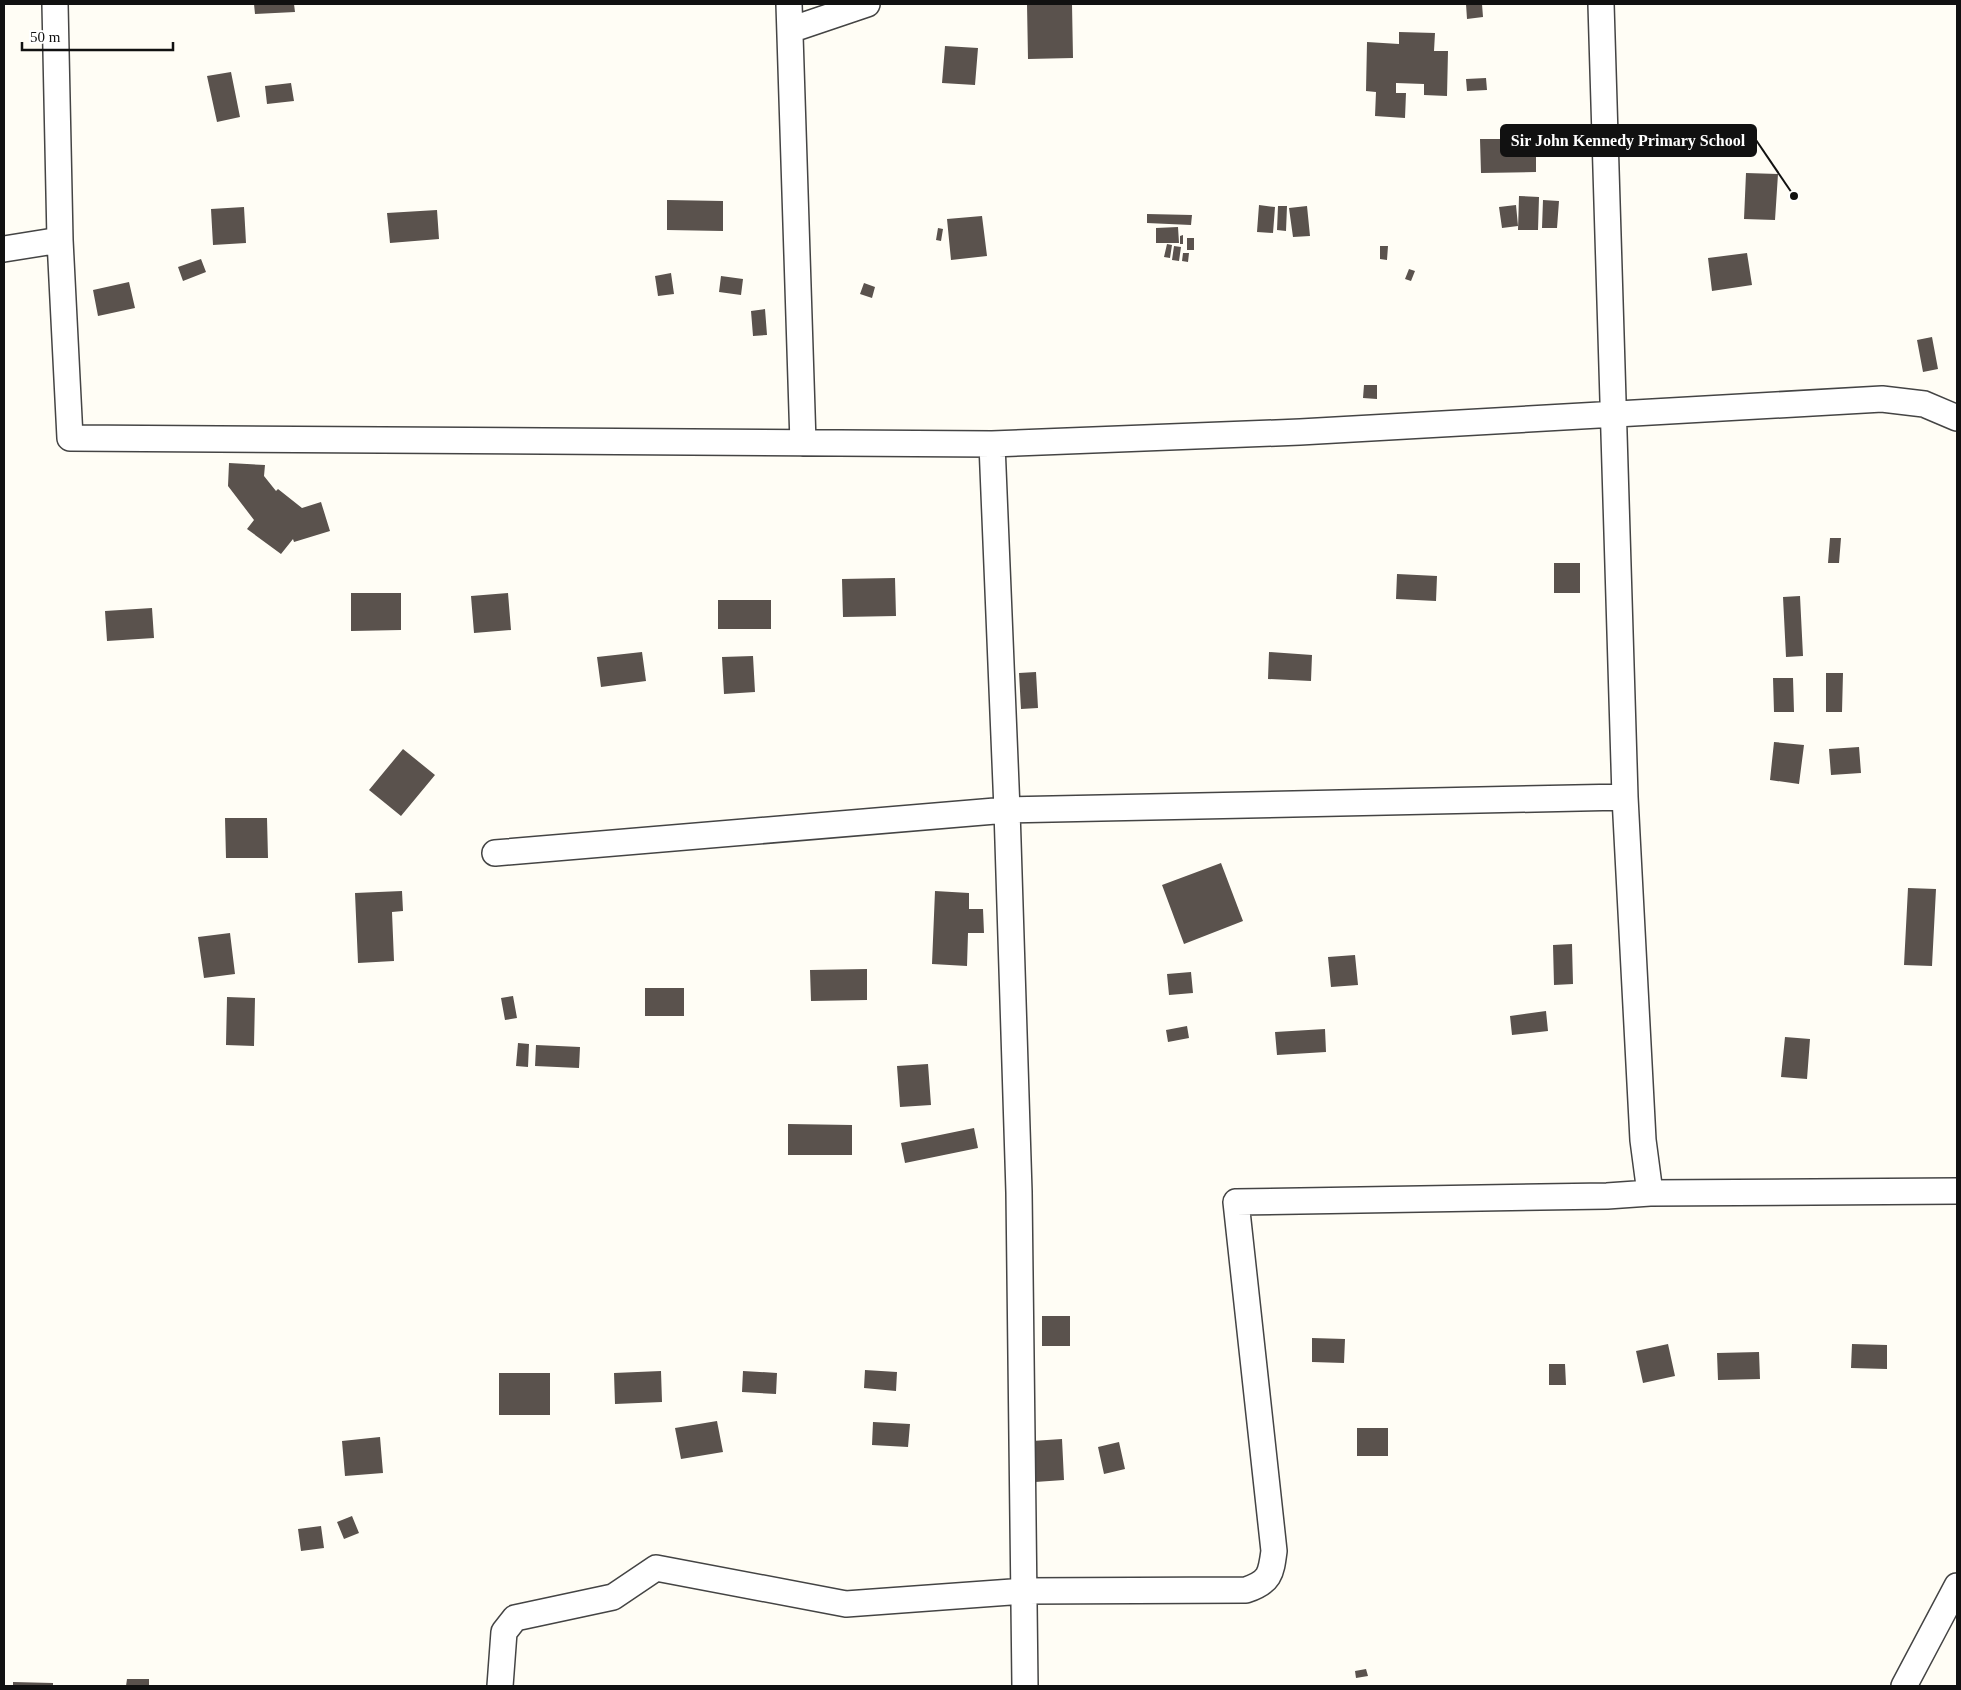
<svg xmlns="http://www.w3.org/2000/svg" width="1961" height="1690" viewBox="0 0 1961 1690" font-family="'Times New Roman',serif">
  <style>
    .building { fill: #5a524d }
    .lines { fill: none; stroke-linecap: round; stroke-linejoin: round }
    .minor-casing { stroke: #444; stroke-width: 28 }
    .minor { stroke: #fff; stroke-width: 25 }
    .leader { fill: none; stroke: #111; stroke-width: 2 }
    .callout-dot { fill: #111; stroke: #fff; stroke-width: 2 }
    .callout { fill: #111; stroke: #111; stroke-width: 2 }
    .callout-label { font-size: 16px; text-anchor: middle; font-weight: bold; fill: #fff }
  </style>
  <rect width="100%" height="100%" fill="#fffdf5"/>
  <path class="building" d="M254,4H294L295,12L255,14Z
    M1027,4H1072L1073,58L1028,59Z
    M1466,4H1482L1483,17L1467,19Z
    M1399,32L1435,33L1434,51H1448L1447,96L1424,95V84L1396,83V93H1406L1405,118L1375,116L1376,92L1366,91L1367,42L1399,44Z
    M945,46L978,48L975,85L942,83Z
    M231,72L240,117L217,122L207,76Z
    M1486,78L1487,90L1467,91L1466,79Z
    M291,83L294,101L267,104L265,86Z
    M1480,139H1536V172L1481,173Z
    M1746,173L1778,174L1775,220L1744,219Z
    M1519,196L1539,197L1538,230H1518Z
    M667,200L723,201V231L667,230Z
    M1543,200L1559,201L1557,228H1542Z
    M1259,205L1275,207L1273,233L1257,232Z
    M1516,205L1518,226L1502,228L1499,207Z
    M1278,206H1287L1286,231L1277,230Z
    M1307,206L1310,236L1293,237L1289,208Z
    M244,207L246,243L213,245L211,209Z
    M437,210L439,239L390,243L387,213Z
    M1147,214L1192,215L1191,225L1147,223Z
    M982,216L987,256L951,260L947,219Z
    M1178,227L1179,243H1156V228Z
    M938,228L943,229L941,241L936,240Z
    M1183,235V244H1180V236Z
    M1187,238H1194V250H1187Z
    M1167,244L1172,245L1170,258L1164,257Z
    M1174,246L1181,247L1179,261L1172,260Z
    M1380,246H1388L1387,260L1380,259Z
    M1183,253H1189L1188,262L1182,261Z
    M1747,253L1752,285L1712,291L1708,258Z
    M201,259L206,272L183,281L178,267Z
    M1409,269L1415,271L1411,281L1405,279Z
    M671,273L674,294L658,296L655,276Z
    M721,276L743,279L741,295L719,292Z
    M129,282L135,308L98,316L93,290Z
    M864,283L875,287L872,298L860,294Z
    M765,309L767,335L753,336L751,311Z
    M1932,337L1938,369L1923,372L1917,340Z
    M1364,385H1377V399L1363,398Z
    M229,463L265,465L264,476L276,491L278,489L302,508L321,502L330,531L294,542L293,539L281,554L247,529L254,520L228,486Z
    M1830,538H1841L1839,563H1828Z
    M1554,563H1580V593H1554Z
    M1397,574L1437,576L1436,601L1396,599Z
    M895,578L896,616L843,617L842,579Z
    M351,593H401V630L351,631Z
    M508,593L511,630L474,633L471,596Z
    M1800,596L1803,656L1786,657L1783,597Z
    M718,600H771V629H718Z
    M152,608L154,638L107,641L105,611Z
    M642,652L646,681L601,687L597,657Z
    M1269,652L1312,655L1311,681L1268,679Z
    M753,656L755,692L724,694L722,657Z
    M1036,672L1038,708L1021,709L1019,673Z
    M1826,673H1843L1842,712H1826Z
    M1773,678H1793L1794,712H1774Z
    M1774,742L1804,745L1799,784L1770,780Z
    M1859,747L1861,773L1831,775L1829,749Z
    M403,749L435,775L401,816L369,790Z
    M225,818H267L268,858H226Z
    M1221,863L1243,921L1184,944L1162,885Z
    M1908,888L1936,889L1932,966L1904,965Z
    M402,891L403,911L392,912L394,961L358,963L355,893Z
    M935,891L969,893V909H983L984,933H968L967,966L932,964Z
    M230,933L235,974L204,978L198,937Z
    M1572,944L1573,984L1554,985L1553,945Z
    M1355,955L1358,985L1331,987L1328,957Z
    M867,969V1000L811,1001L810,970Z
    M1191,972L1193,993L1169,995L1167,974Z
    M645,988H684V1016H645Z
    M513,996L517,1018L505,1020L501,998Z
    M227,997L255,998L254,1046L226,1045Z
    M1546,1011L1548,1031L1512,1035L1510,1016Z
    M1187,1026L1189,1038L1168,1042L1166,1030Z
    M1325,1029L1326,1052L1277,1055L1275,1032Z
    M1785,1037L1810,1039L1807,1079L1781,1077Z
    M518,1043L529,1044L528,1067L516,1066Z
    M536,1045L580,1047L579,1068L535,1066Z
    M928,1064L931,1105L900,1107L897,1066Z
    M788,1124L852,1125V1155H788Z
    M974,1128L978,1148L905,1163L901,1143Z
    M1042,1316H1070V1346H1042Z
    M1312,1338L1345,1339L1344,1363L1312,1362Z
    M1668,1344L1675,1376L1643,1383L1636,1351Z
    M1852,1344L1887,1345V1369L1851,1368Z
    M1759,1352L1760,1379L1718,1380L1717,1353Z
    M1549,1364H1565L1566,1385H1549Z
    M865,1370L897,1372L896,1391L864,1388Z
    M661,1371L662,1402L615,1404L614,1373Z
    M743,1371L777,1373L776,1394L742,1392Z
    M499,1373H550V1415H499Z
    M717,1421L723,1452L681,1459L675,1428Z
    M873,1422L910,1424L908,1447L872,1445Z
    M1357,1428H1388V1456H1357Z
    M380,1437L383,1473L345,1476L342,1441Z
    M1062,1439L1064,1480L1035,1482L1032,1441Z
    M1119,1442L1125,1469L1104,1474L1098,1447Z
    M352,1516L359,1533L344,1539L337,1522Z
    M321,1526L324,1548L301,1551L298,1529Z
    M1366,1669L1368,1676L1356,1678L1355,1671Z
    M127,1679H149V1686H126Z
    M13,1682L53,1683V1686H13Z"/>
  <g class="lines">
    <defs>
      <path id="minor" d="M55,4L60,240L70,438L992,444L1300,432L1882,399L1924,404L1957,418
        M789,4L803,443
        M1601,4L1625,797L1643,1140L1650,1193L1957,1191
        M790,30L867,4
        M4,249L60,240
        M992,444L1007,810L1019,1192L1025,1686
        M495,853L1007,810L1625,797
        M500,1686L504,1632L515,1618L613,1597L656,1568L846,1604L1024,1591L1246,1590C1270,1582 1271,1574 1274,1551L1236,1202L1607,1196L1650,1193
        M1904,1686L1957,1586"/>
    </defs>
    <use href="#minor" class="minor-casing"/>
    <use href="#minor" class="minor"/>
  </g>
  <path class="leader" d="M1794 196L1756 140"/>
  <circle class="callout-dot" cx="1794" cy="196" r="5"/>
  <rect class="callout" x="1501" y="125" width="255" height="31" rx="5"/>
  <g class="callout-label">
    <text x="1628" y="146">Sir John Kennedy Primary School</text>
  </g>
  <rect width="1961" height="1690" fill="none" stroke="#111111" stroke-width="10"/>
  <path d="M22 42v8h151v-8" fill="none" stroke="#111111" stroke-width="2.5"/>
  <text x="30" y="42" font-size="15" fill="#111111" stroke="#ffffff" stroke-width="4" paint-order="stroke">50 m</text>
</svg>
